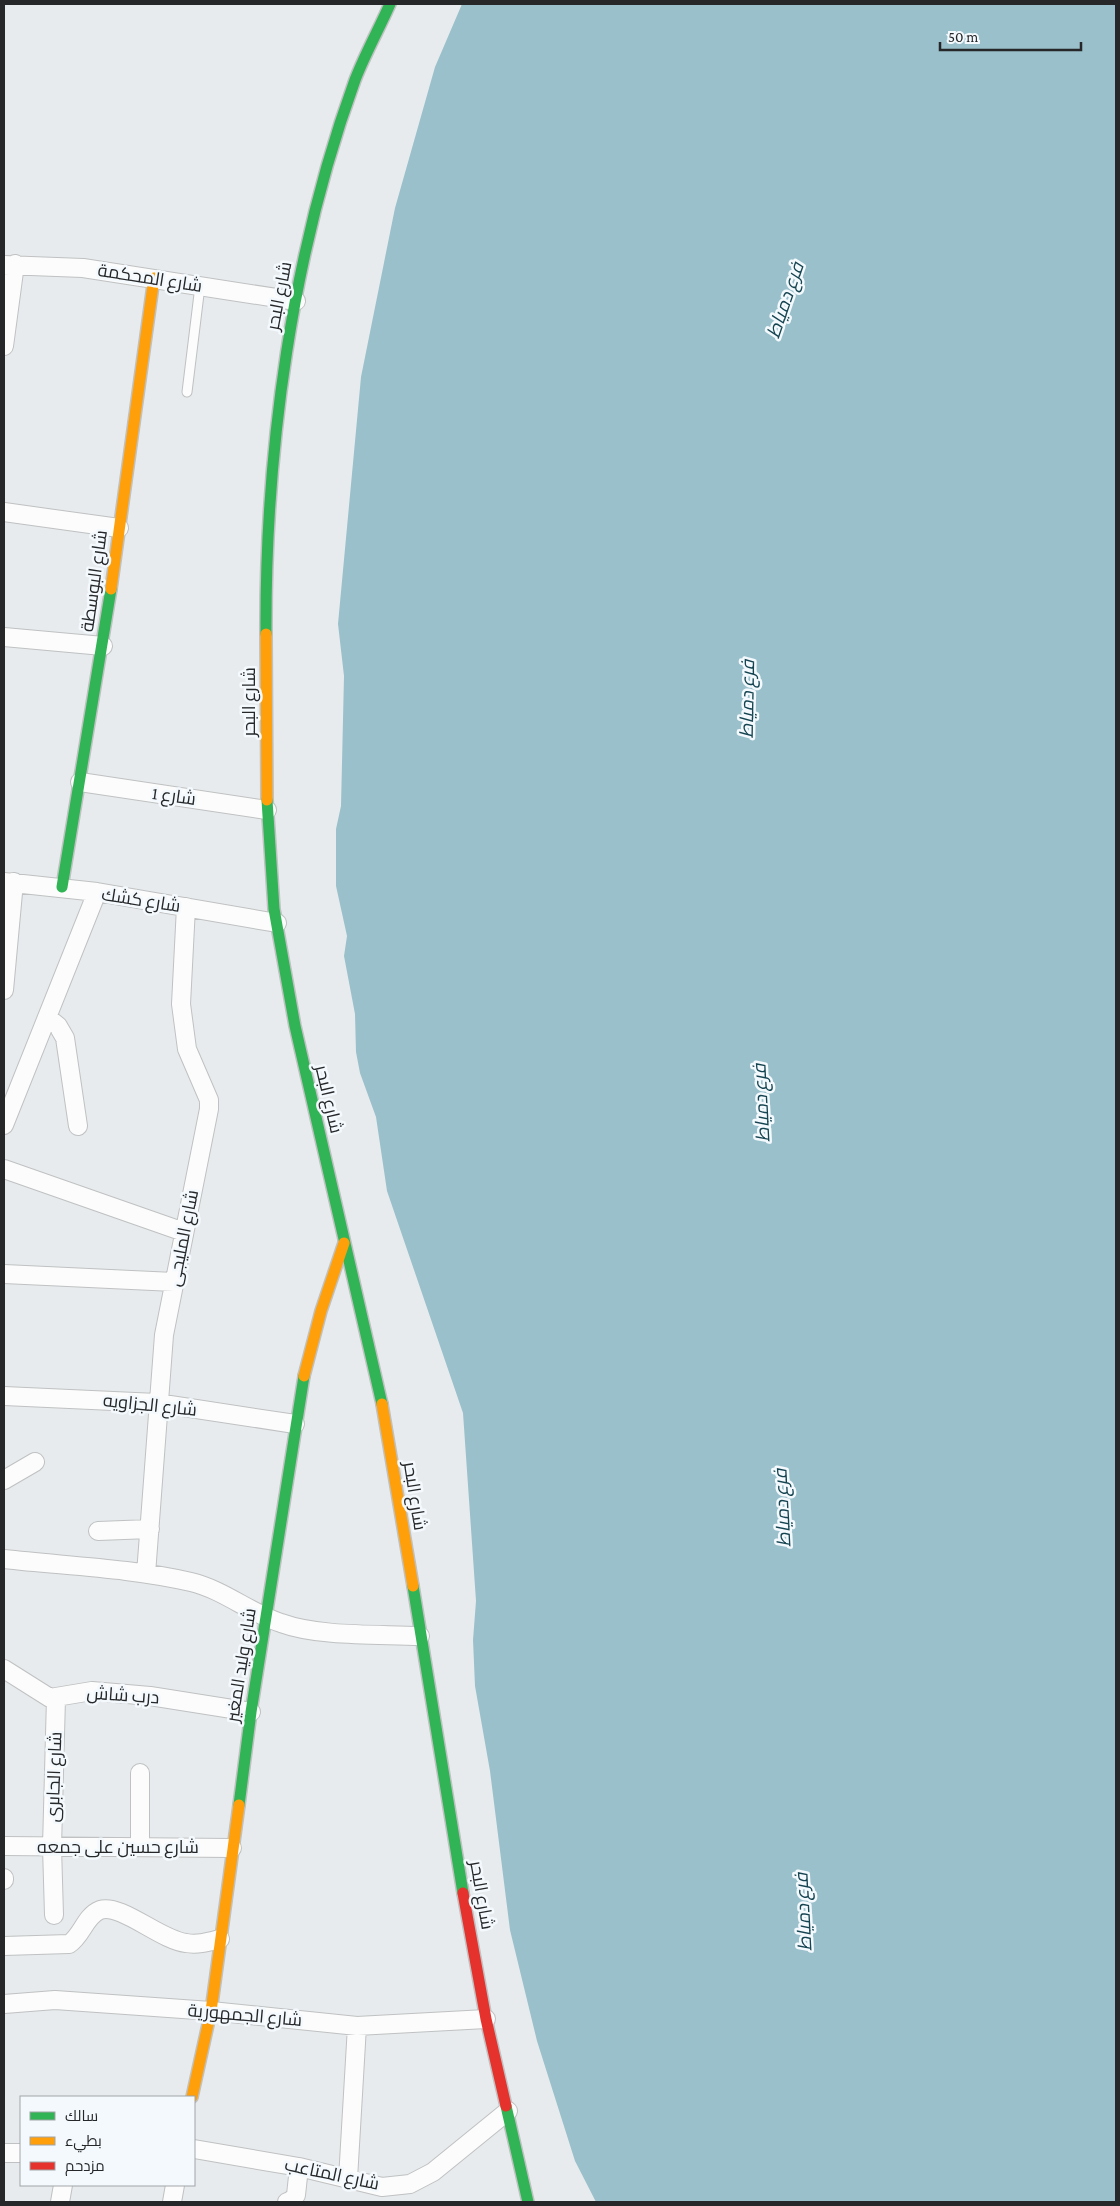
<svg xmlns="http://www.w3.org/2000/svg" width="1120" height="2206" viewBox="0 0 1120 2206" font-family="'Crimson Pro',Cairo,serif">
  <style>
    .water { fill: #9ac0cb }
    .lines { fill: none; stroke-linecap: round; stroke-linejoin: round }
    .lane-casing { stroke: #bfc1c2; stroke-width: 11 }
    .street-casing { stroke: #bfc1c2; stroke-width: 20 }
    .fast-casing { stroke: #bfc1c2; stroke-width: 14 }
    .slow-casing { stroke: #bfc1c2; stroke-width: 14 }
    .jam-casing { stroke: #bfc1c2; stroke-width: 14 }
    .lane { stroke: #fcfcfc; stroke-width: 9 }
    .street { stroke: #fcfcfc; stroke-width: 18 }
    .fast { stroke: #30b455; stroke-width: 11 }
    .slow { stroke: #ff9f0a; stroke-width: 11 }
    .jam { stroke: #e5322d; stroke-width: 11 }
    .labels { text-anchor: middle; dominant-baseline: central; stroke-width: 5; stroke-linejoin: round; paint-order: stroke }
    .street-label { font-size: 18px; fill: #262729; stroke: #f3f9fd }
    .water-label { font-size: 19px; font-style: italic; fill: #154451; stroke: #f3f9fd }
  </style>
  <rect width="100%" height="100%" fill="#e8ebed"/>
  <path class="water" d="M462,4H1116V2202H596L575,2161L537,2041L510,1930L490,1771L475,1686L473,1640L476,1601L463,1413L387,1191L376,1117L360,1073L356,1052L355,1014L344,956L347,936L336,886V829L341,806L344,676L338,624L361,377L395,208L435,67Z"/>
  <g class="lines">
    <defs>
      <path id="lane" d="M187,392L200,286"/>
      <path id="street" d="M4,265L83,268L296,301
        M4,346L15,264
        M4,512L119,528
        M4,637L103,646
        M80,782L267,810
        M4,882L97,892L277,923
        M4,990L14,882
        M47,1017L58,1026L65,1038L78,1126
        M4,1125L97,892
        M4,1169L184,1232
        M4,1274L174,1282
        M4,1396L157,1403L295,1424
        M4,1480L35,1462
        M98,1531L150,1529
        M4,1559C66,1566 131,1568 191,1582C224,1590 250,1613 281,1623C319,1637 378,1634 420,1636
        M146,1574L164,1335L209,1109V1100L187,1049L181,1004L186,907
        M4,1669L50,1698L92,1691L150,1696L251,1712
        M140,1773V1846
        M4,1846L232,1848
        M4,1878V1880
        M54,1915L52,1847L56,1698
        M4,1946L69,1944C82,1936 85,1916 100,1910C121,1903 160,1940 186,1943C198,1945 208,1942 220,1939
        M4,2004L55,2000L211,2011L357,2026L486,2019
        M194,2149L299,2167L382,2187L410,2184L433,2172L508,2111
        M4,2153H21
        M348,2179L357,2026
        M60,2202L63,2185
        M172,2202L175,2185
        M287,2202L291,2201L296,2195L299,2167"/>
      <path id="fast" d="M266,634C265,450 292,253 355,80C365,54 379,29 390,4
        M267,800L274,909L295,1026L382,1404
        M62,887L111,589
        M413,1586L463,1893
        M239,1805L251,1712L304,1376
        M506,2106L528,2202"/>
      <path id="slow" d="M111,589L154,278
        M266,634L267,800
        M304,1376L321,1311L344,1243
        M382,1404L413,1586
        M192,2097L211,2011L239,1805"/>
      <path id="jam" d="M463,1893L486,2019L506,2106"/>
    </defs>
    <use href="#lane" class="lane-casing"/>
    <use href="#street" class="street-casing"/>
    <use href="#fast" class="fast-casing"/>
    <use href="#slow" class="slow-casing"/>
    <use href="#jam" class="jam-casing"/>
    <use href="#lane" class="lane"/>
    <use href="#street" class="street"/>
    <use href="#fast" class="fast"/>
    <use href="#slow" class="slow"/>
    <use href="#jam" class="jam"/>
  </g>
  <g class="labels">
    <g class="street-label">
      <text transform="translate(150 278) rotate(9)">شارع المحكمة</text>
      <text transform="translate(279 296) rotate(-79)">شارع البحر</text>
      <text transform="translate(94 581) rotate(-82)">شارع البوسطة</text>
      <text transform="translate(249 702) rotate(-90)">شارع البحر</text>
      <text transform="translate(174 796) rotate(8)">شارع 1</text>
      <text transform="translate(141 900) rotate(9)">شارع كشك</text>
      <text transform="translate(329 1099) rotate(77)">شارع البحر</text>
      <text transform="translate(183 1238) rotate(-79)">شارع المليجى</text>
      <text transform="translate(150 1405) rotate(6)">شارع الجزاويه</text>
      <text transform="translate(415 1496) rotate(81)">شارع البحر</text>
      <text transform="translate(241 1665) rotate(-81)">شارع وليد المغير</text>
      <text transform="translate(123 1695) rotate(4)">درب شاش</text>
      <text transform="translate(54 1777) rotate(-88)">شارع الجابرى</text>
      <text x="118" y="1847">شارع حسين على جمعه</text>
      <text transform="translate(482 1895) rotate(80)">شارع البحر</text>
      <text transform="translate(245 2015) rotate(5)">شارع الجمهورية</text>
      <text transform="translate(332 2174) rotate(12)">شارع المتاعب</text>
    </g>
    <g class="water-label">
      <text transform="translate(785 300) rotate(-71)">فرع دمياط</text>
      <text transform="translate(747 699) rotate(-89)">فرع دمياط</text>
      <text transform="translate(761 1103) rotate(-93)">فرع دمياط</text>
      <text transform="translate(782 1508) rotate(-93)">فرع دمياط</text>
      <text transform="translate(803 1912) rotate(-93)">فرع دمياط</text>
    </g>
  </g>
  <rect width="1120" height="2206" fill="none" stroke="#262729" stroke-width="10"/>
  <rect x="20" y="2096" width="175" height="90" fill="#f3f9fd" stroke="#a1a5a8"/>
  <rect x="30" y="2112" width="25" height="8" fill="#30b455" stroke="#a1a5a8"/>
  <text x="65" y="2121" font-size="15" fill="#262729">سالك</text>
  <rect x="30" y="2137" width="25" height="8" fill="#ff9f0a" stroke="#a1a5a8"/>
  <text x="65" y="2146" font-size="15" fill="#262729">بطيء</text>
  <rect x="30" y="2162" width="25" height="8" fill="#e5322d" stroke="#a1a5a8"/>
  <text x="65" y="2171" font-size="15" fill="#262729">مزدحم</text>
  <path d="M940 42v8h141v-8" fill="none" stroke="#262729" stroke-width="2.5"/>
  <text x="948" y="42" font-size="15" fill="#262729" stroke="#f3f9fd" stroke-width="4" paint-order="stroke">50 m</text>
</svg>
